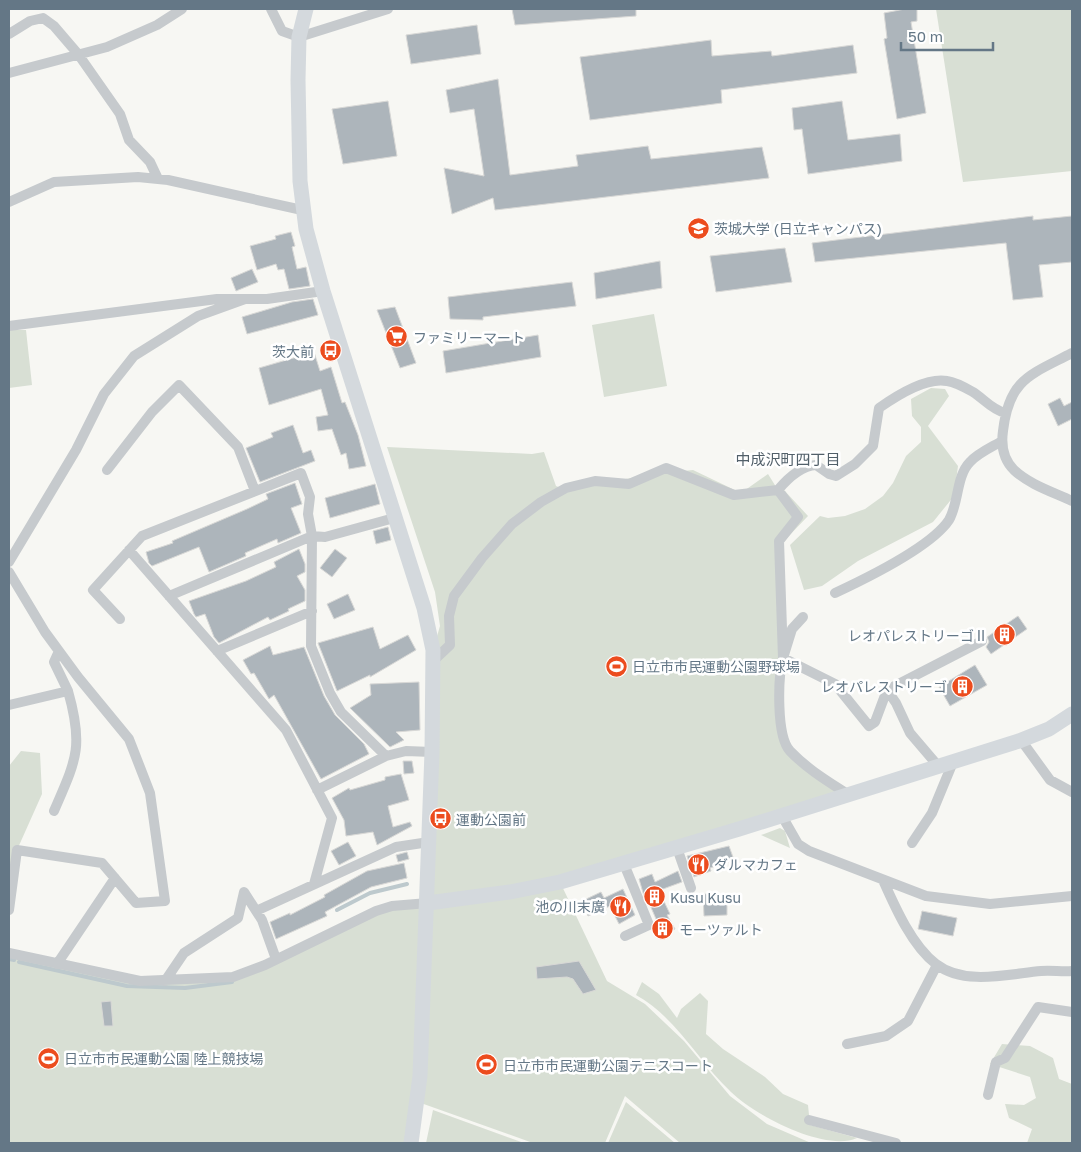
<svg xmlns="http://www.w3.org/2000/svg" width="1081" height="1152" viewBox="0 0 1081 1152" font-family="'Golos Text','Noto Sans JP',sans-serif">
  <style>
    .green { fill: #d8dfd4 }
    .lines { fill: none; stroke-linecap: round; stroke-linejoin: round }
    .stream { stroke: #bdc9cd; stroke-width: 4 }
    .building { fill: #adb5bb; stroke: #d8d8d6 }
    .street { stroke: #c6cacd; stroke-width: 10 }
    .secondary { stroke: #d4d9dd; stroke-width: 15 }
    .labels { text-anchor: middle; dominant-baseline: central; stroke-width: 5; stroke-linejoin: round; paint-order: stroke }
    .poi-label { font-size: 14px; fill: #647786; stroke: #fff; text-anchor: start }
    .neighbourhood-label { font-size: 15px; fill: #52606a; stroke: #fff }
  </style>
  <rect width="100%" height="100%" fill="#f7f7f3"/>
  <path class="green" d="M936,9H1072V171L963,182Z
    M654,314L667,386L604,397L592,325Z
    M9,330H26L32,385L9,388Z
    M931,388L945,389L949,396L928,426L958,466L954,496L933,522L858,561L822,586L804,590L790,545L820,516L828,518L845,516L865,509L883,496L893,483L906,456L921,442V427L912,416L911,399Z
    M387,447L532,454L544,452L556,486L566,490L647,475L693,470L741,493L768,474L778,490H784L808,516L783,542L779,685L789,751L845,796L560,882L607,981L645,1004L684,1041L730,1096L767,1124L811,1143H680L625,1096L605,1143H533L418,1102L412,1143H9V953L140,981L233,977L376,911L428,903L433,650L440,626L435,592Z
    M21,751L40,753L42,794L17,850L9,900V766Z
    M780,828L785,831L790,848L761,835Z
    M642,982L659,994L677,1018L681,1009L700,993L708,1001L706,1034L723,1049L765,1077L783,1094L808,1105L810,1125L857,1138C825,1152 756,1116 731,1092C698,1061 677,1018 636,995Z
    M1002,1044L1030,1046L1053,1058L1059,1079L1072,1084V1143H1027L1032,1129L1009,1118L1005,1104L1024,1105L1036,1098L1030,1077L990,1064Z
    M626,1102L675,1143H608Z
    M433,1110L524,1143H426Z"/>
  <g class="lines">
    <path class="stream" d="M337,910L370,893L407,884
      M9,959L14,960
      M19,962L127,986L185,988L232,982"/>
  </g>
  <path class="building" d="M512,9H636V16L515,25Z
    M905,9H917V21L911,22L926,113L897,119L884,39L887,38L884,13Z
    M477,25L481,54L411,64L406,35Z
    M711,40L712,56L771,51L772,56L853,45L857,73L721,90L722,103L590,120L580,57Z
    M498,79L510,175L578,166L576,155L648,146L651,159L762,147L769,178L495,210L493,198L452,214L444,168L484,176L474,109L450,113L446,90Z
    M388,101L397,156L343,164L332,109Z
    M842,101L848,140L900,134L902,161L808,174L802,129L794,130L792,108Z
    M1033,216V220L1072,216V262L1039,265L1043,297L1013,300L1006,243L815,262L812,243Z
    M291,232L295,246L292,247L297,269L306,267L310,286L289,289L284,269L278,270L276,264L257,270L250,246L276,239L275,236Z
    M785,248L792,282L716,292L710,256Z
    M660,261L662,288L596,299L594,273Z
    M252,269L258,282L236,291L231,278Z
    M572,282L576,306L483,317V320L450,319L448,297Z
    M313,299L318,315L247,334L242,317L292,302Z
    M395,307L416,363L400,368L377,310Z
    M538,335L541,357L446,373L443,351Z
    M314,352L320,371L331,367L342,403L345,402L358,435L366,466L349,469L346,453L341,455L332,429L318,431L316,417L328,415L321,389L269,405L259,368Z
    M1060,398L1064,406L1072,402V419L1058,426L1048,404Z
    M293,425L303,453L311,450L315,461L260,482L246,448L273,437L271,433Z
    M295,483L302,504L291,508L301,533L278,543L277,539L245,553L246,556L209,572L199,547L152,566L149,563L146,552L173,543L172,541L247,509L268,499L266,494Z
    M375,484L380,504L330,518L325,498Z
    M388,527L391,540L376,544L373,531Z
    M299,549L305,564V572L297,576L305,590V601L288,609L289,611L270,620L268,617L219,643L214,637L205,614L196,617L194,614L189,601L246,581L276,567L274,562Z
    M335,549L347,558L332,577L320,568Z
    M348,594L355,610L334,619L327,604Z
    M1018,616L1027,629L991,654L986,647L989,642L987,637Z
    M373,627L380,649L408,635L416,650L370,677V675L337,691L318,643Z
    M270,646L273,655L304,647L324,696L335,715L364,744L369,754L321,779L274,695L269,699L254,673L251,674L243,660Z
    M975,665L987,685L950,706L939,687Z
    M419,682L420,730L396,732L404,740L390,747L350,708L371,695L370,684Z
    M403,761H412L414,773L404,774Z
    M401,774L409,800L388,806L393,827L410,822L412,826L377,845L373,832L346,836L344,820L332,798L349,788L350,790L385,780V777Z
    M348,842L356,856L339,865L331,851Z
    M729,846L734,860L710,868L711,871L694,877L687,856Z
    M407,852L409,859L398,862L396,855Z
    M404,863L407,878L371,887L325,912L327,916L276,939L270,922L290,913V915L325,897L324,895L367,871Z
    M678,871L682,882L644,896L639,879L652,874L655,882Z
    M623,889L635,915L619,924L610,906L588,916L582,901L601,892L604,898Z
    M703,894H727V915L704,916Z
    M661,895L670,914L667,915L675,929L663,935L646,896Z
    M922,911L957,918L953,936L918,929Z
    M579,961L596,990L583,994L573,979L567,977L537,979L536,967Z
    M111,1001L113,1026H104L101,1002Z"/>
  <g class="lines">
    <path class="street" d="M271,9L282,31L299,37L388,9
      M9,34L30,21L43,18L54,26L78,54L120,114L129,140L150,162L158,179
      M9,73L107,47L157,25L182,9
      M9,202L54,182L138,177L168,180L302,210
      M9,326L217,299H267L323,291
      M1072,353C1030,375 1009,379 1003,431C1001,445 1003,459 1014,470C1030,485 1053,492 1072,501
      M107,470L152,412L179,385L238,447L255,491
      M778,490L798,517L779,541L783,658C778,677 776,736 790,751C807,769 829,782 849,795
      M129,550L286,730L332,818L314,884
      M9,562L76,450L104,394L134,356L198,316L245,299
      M9,572L45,632L78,677L129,739L150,793L165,901L136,903L102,863L17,850L9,910
      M835,593C865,579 931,547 949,520C959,503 956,476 970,462C978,453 992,447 1002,441
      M169,596L312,536L325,537L394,518
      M803,617L792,629L783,658L835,684L869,726L875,722L887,690L896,703L910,733L939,767
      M120,619L93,590L142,536L301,473L310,497L308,514L312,536L311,646L330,693L341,712L386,756
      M217,651L312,611
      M433,661L450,645L449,616L454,596L482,558L512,524L541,502L566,488L595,481L629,484L666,468L734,495L778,490C788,478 801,466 816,465L829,474L836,476L855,464L873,446L879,408C896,396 926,377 947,381C955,382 966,388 973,392C984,399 991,409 1005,413
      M887,690L982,641
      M9,705L68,691L54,662L59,651
      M1021,740L1050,780L1072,792
      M317,790L386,756L406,751L432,752
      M54,811C76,760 84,747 68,691
      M782,816L798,844L809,851L926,896L990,904L1072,896
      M912,843L932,813L953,762
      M677,848L691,888
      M624,864L649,925L625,936
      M883,880C895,907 912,946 936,964C964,986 1009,974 1041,971C1052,970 1062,972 1072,971
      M256,911L396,847L429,842
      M9,953L140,981L233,977L265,965L376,911L392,906L428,903
      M57,964L115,878
      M165,981L184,953L238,918L244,892L262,920L276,959
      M847,1044L886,1036L908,1021L937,965
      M988,1095L996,1062L1005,1058L1038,1007L1072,1012
      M809,1120L896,1143"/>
    <path class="secondary" d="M306,9L299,37L298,80L300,181L306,229L323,291L424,608L433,650L432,752L420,1076L411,1143
      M428,903L510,892L560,882L739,829L1019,741L1049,729L1072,714"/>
  </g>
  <defs>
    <symbol id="university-disc" viewBox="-11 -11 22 22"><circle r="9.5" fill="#ec4c1e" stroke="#fff"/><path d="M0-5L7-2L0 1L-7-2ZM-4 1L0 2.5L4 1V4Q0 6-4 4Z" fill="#fff"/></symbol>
    <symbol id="supermarket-disc" viewBox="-11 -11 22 22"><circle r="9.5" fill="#ec4c1e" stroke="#fff"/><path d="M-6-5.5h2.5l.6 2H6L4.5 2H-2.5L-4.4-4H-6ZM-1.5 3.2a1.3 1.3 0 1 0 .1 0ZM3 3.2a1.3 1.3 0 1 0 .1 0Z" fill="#fff"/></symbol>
    <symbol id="bus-disc" viewBox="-11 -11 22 22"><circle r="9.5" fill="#ec4c1e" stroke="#fff"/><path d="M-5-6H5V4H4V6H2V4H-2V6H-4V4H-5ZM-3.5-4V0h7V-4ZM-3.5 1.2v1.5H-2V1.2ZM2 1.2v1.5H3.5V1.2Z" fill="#fff"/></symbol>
    <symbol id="building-disc" viewBox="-11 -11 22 22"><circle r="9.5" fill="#ec4c1e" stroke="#fff"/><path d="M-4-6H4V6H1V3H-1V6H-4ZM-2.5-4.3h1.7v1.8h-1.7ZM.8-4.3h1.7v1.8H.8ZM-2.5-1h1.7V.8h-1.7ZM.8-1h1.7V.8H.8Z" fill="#fff"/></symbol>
    <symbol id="stadium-disc" viewBox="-11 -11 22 22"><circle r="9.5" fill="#ec4c1e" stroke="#fff"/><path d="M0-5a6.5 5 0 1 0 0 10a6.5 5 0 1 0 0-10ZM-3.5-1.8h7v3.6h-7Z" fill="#fff"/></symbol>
    <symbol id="restaurant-disc" viewBox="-11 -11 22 22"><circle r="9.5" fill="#ec4c1e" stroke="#fff"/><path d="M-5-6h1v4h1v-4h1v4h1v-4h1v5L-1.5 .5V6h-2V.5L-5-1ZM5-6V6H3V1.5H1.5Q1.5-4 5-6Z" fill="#fff"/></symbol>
  </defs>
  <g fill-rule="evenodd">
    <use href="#university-disc" x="686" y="216" width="25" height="25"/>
    <use href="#supermarket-disc" x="384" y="324" width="25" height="25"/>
    <use href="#bus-disc" x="318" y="338" width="25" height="25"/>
    <use href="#building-disc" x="992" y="622" width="25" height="25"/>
    <use href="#stadium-disc" x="604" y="654" width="25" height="25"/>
    <use href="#building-disc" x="950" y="674" width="25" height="25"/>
    <use href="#bus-disc" x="428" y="806" width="25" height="25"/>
    <use href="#restaurant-disc" x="686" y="852" width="25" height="25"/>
    <use href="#building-disc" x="642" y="884" width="25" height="25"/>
    <use href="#restaurant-disc" x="608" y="894" width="25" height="25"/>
    <use href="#building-disc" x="650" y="916" width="25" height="25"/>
    <use href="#stadium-disc" x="36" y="1046" width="25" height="25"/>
    <use href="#stadium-disc" x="474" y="1052" width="25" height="25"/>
  </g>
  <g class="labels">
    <g class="poi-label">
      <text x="714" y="228">茨城大学 (日立キャンパス)</text>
      <text x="413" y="337">ファミリーマート</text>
      <text x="314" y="351" text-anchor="end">茨大前</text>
      <text x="988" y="635" text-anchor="end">レオパレストリーゴⅡ</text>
      <text x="632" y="666">日立市市民運動公園野球場</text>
      <text x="947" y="686" text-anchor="end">レオパレストリーゴ</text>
      <text x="456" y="819">運動公園前</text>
      <text x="714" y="864">ダルマカフェ</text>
      <text x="670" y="897">Kusu Kusu</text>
      <text x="605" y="906" text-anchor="end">池の川末廣</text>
      <text x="679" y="929">モーツァルト</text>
      <text x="64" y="1058">日立市市民運動公園 陸上競技場</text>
      <text x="503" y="1065">日立市市民運動公園テニスコート</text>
    </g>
    <g class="neighbourhood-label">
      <text x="788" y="459">中成沢町四丁目</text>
    </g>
  </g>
  <rect width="1081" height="1152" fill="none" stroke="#647786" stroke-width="20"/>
  <path d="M901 42v8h92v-8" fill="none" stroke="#647786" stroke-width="2.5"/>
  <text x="908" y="42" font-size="15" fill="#647786" stroke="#ffffff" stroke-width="4" paint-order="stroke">50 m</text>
</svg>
